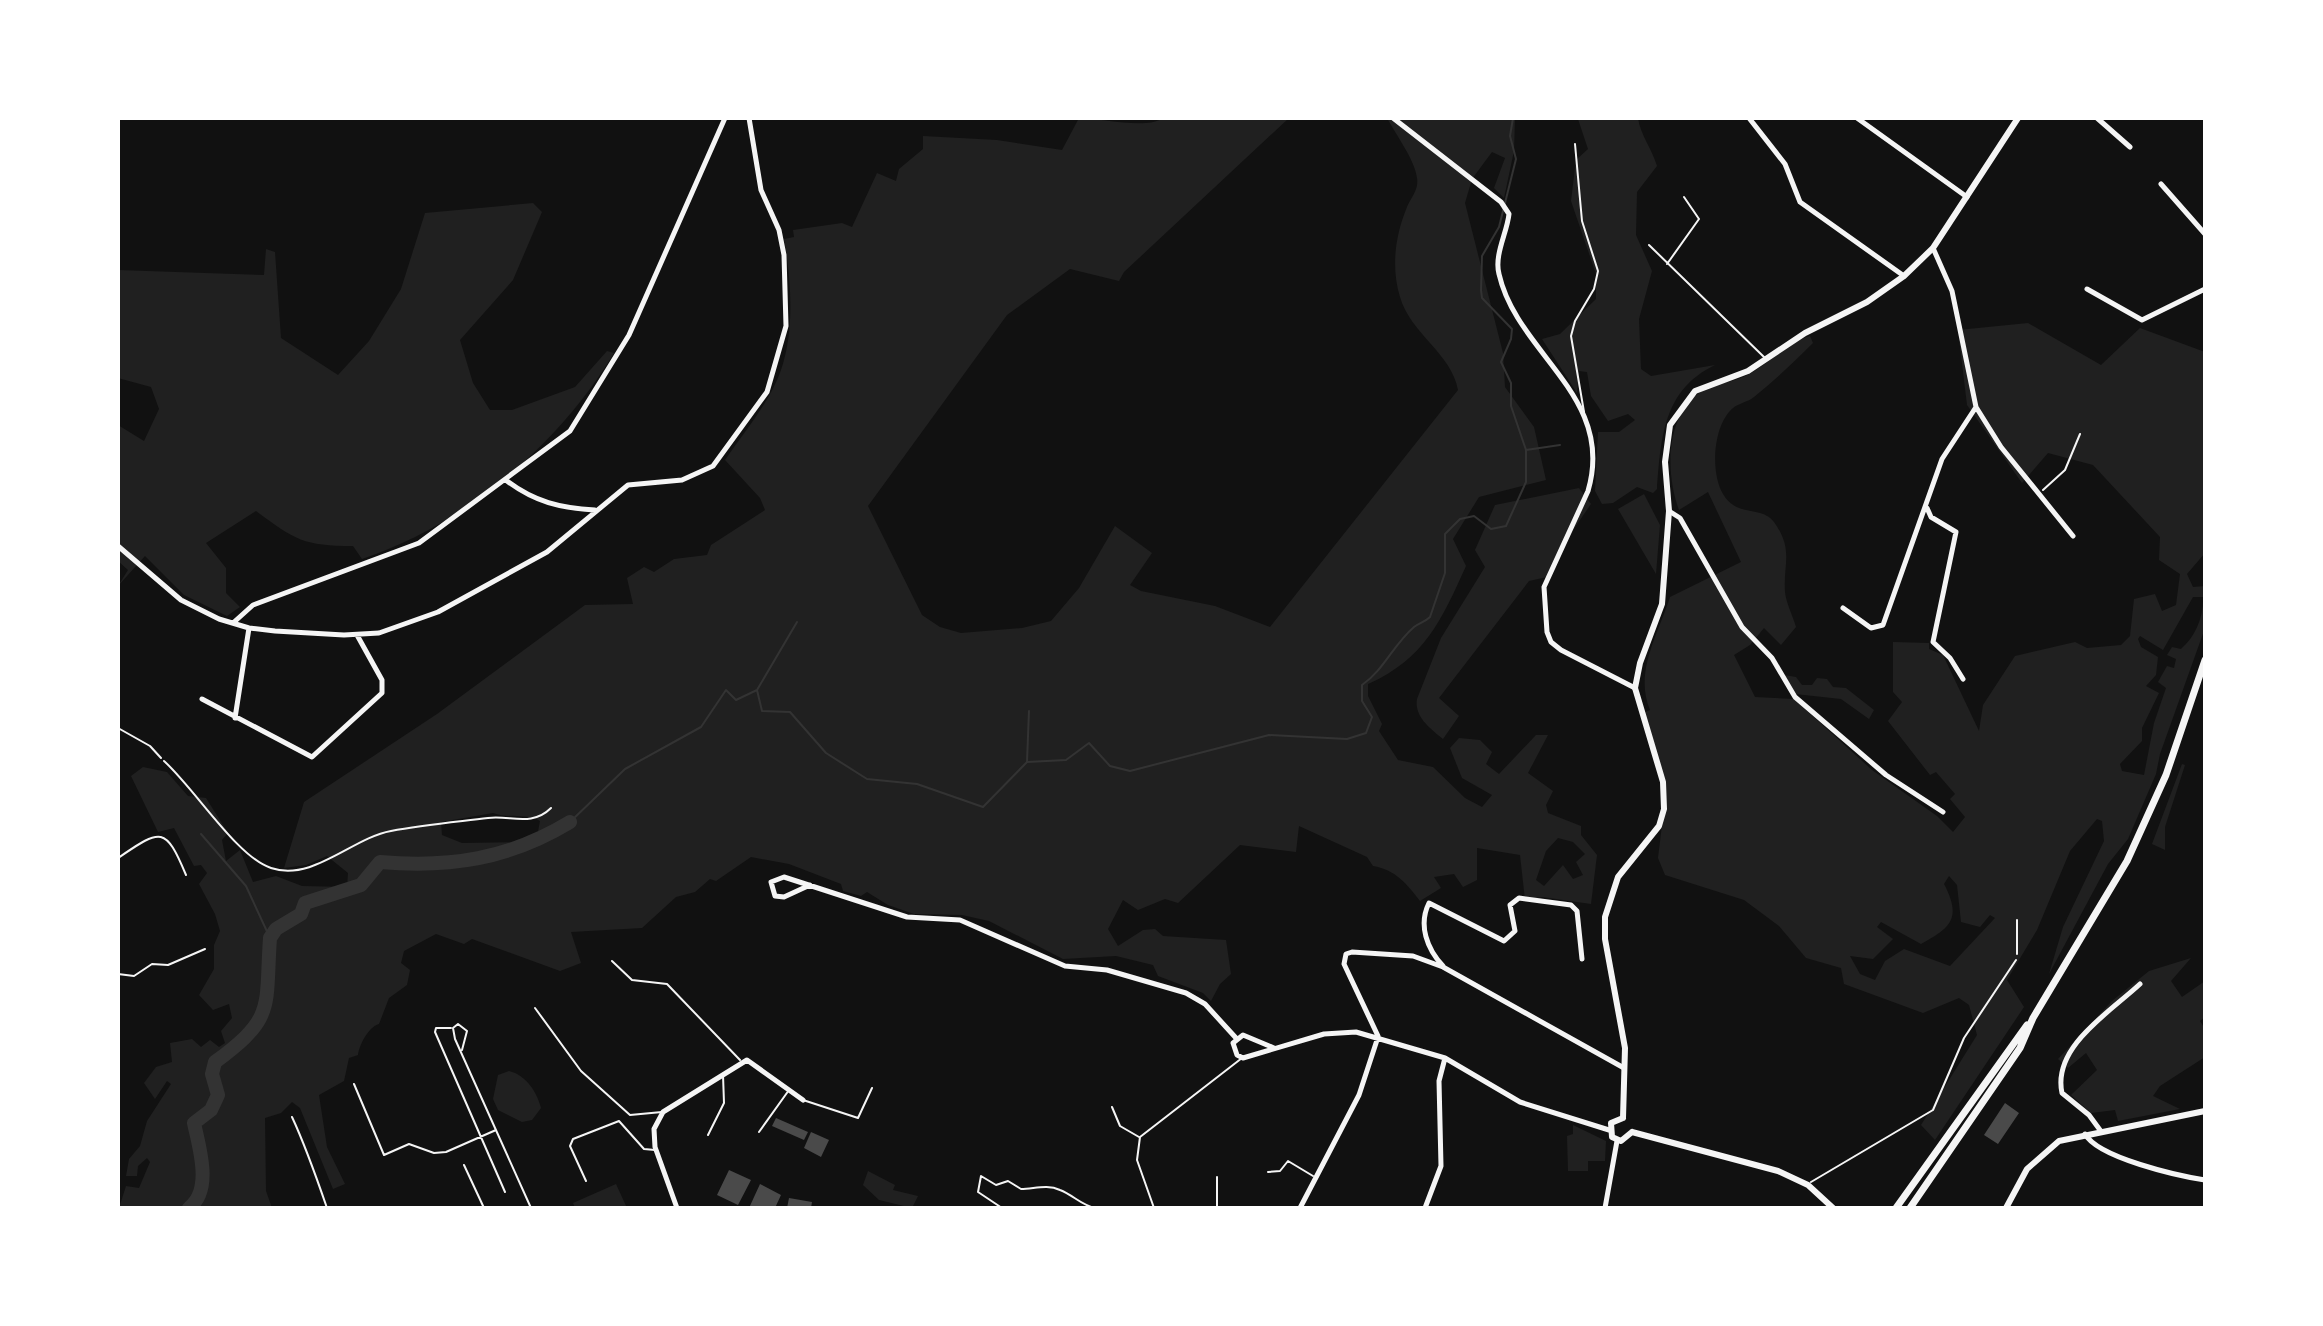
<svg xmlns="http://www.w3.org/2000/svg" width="2323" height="1326" viewBox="0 0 2323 1326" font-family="Cabin,sans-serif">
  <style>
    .green { fill: #202020; fill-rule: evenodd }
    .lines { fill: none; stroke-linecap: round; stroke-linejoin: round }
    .stream { stroke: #333; stroke-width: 2 }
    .river { stroke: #333; stroke-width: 14 }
    .building { fill: #4a4a4a }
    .path { stroke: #f5f5f5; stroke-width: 2 }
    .service { stroke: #f5f5f5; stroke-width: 2 }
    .minor { stroke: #f5f5f5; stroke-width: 5 }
    .tertiary { stroke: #f5f5f5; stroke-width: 6 }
    .primary { stroke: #f5f5f5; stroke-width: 7 }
  </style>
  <rect width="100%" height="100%" fill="#111"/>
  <path class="green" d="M1079,118C1103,118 1145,130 1163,118H1289L1124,272L1119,281L1070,269L1007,315L868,506L922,615L940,627L961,633L1022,628L1051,621L1079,588L1115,526L1152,553L1130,585L1141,591L1215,606L1270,627L1458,390C1452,354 1410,333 1400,297C1391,267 1395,236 1407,207C1411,197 1419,190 1417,178C1415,160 1396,135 1387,118H1515L1514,151L1504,198L1494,188L1505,158L1492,152L1472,179L1465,203L1503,353L1505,387L1534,427L1546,480L1479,497L1453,539L1466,566C1442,619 1425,659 1368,684V696L1382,724L1379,731L1398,760L1433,767L1465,798L1482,807L1492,795L1462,778L1450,748L1459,738L1480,740L1492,752L1486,764L1499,774L1536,735H1548L1528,773L1553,791L1546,805L1548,813L1581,826V835L1597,855L1591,904L1542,897L1525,900L1520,855L1477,848V880L1463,887L1454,874L1434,877L1441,888L1420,901C1407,884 1396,870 1373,866L1367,857L1299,826L1296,852L1240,845L1178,903L1165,899L1138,910L1123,900L1108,929L1118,946L1143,930L1155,929L1163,936L1226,940L1231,974L1220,984L1211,1001L1203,993L1158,976L1153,965L1116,956L1063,959L989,921L962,915L914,914L888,905L867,892L861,896L843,891L841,884L789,864L751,857L716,881L710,879L695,892L676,897L642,928L571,932L581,963L560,971L472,939L464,944L436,934L404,951L401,963L410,970L407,985L389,998L379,1024C368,1027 359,1046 358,1055L349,1058L344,1081L319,1095L327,1147L345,1184L333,1189L300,1108L292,1102L281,1113L265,1118L266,1191L272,1208H119L126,1186L139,1188L150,1162L147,1158L138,1166L137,1176H126L129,1159L140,1146L147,1121L171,1084L167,1081L155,1099L144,1083L156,1067L172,1062L170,1043L192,1039L201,1047L210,1040L219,1047L225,1043L221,1031L232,1018L229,1004L213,1010L199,995L214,969V945L220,931L215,914L199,884L207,873L201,865L194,866L174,828L158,832L131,776L143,767L167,772L188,796L206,798L228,833L222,840L226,861L240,850L253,882L276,876L302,886L347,887L348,873L327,856L306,865L284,868L304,802L437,714L585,605L633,604L627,578L644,567L654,572L674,559L707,555L711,545L765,510L760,498L725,460C744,432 770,402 781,370C795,330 791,279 784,239L794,237L793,230L842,223L852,227L877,173L896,181L899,169L923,149V136L997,140L1062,150ZM493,813C510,819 526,813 540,821L536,842L462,843L442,835L441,822ZM1558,838L1573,842L1585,854L1576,862L1583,875L1573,879L1563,865L1544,886L1536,880L1546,851Z
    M1563,118H1638C1640,134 1652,149 1657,166L1637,192L1636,235L1652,271L1639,319L1641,369L1651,376L1715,365C1663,390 1661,438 1657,489L1653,493L1637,487L1613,503L1602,504L1595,491L1598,432H1619L1635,420L1628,414L1608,421L1591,396L1587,372L1579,371L1577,393L1542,339L1560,334L1596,299V274L1571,201L1576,160L1588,149L1578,119Z
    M533,203L542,212L513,280L460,340L473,383L490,410H512L575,387L607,351L614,353C559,445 464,525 362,559L353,546C304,546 295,540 256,511L206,543L226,568V593L240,607L227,616L184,595L145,556L118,586L128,570L118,561V425L144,441L159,409L151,387L118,378V270L264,275L266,249L275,252L281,338L338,375L369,341L401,289L425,213Z
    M2028,323L2101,365L2140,328L2205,352V553L2187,574L2193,587L2205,586V628L2160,754L2156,774L2128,839L2108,864L2049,974L2063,927L2104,841L2102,821L2097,819L2070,851L2037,930L2007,980L2024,1007L1935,1140L1921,1125L1977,1035L1969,1005L1959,998L1923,1013L1844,984L1841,968L1806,958L1779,926L1744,900L1665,875L1658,858L1665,800L1643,713L1650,710C1634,672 1658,635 1670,597L1741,562L1708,492L1679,510C1665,473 1665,412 1704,390C1719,382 1737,382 1751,373C1770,362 1789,342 1810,336L1813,343C1794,362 1775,380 1754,397C1748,402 1739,403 1733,408C1713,425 1710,472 1723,494C1737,518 1761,505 1774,522C1794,550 1783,564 1785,592C1786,603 1793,616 1796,627L1781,645L1764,628L1750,645L1734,655L1755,697L1794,699L1872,770L1937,816L1953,832L1965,817L1950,799L1955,794L1936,772L1930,775L1888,721L1902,702L1893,692V642L1929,643V649L1943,655L1979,731L1983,705L2015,656L2075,642L2087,648L2121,645L2130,636L2134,599L2155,594L2162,611L2176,605L2180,574L2159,560L2160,537L2093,465L2048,453L2022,483L1967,405L1958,330ZM2193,597H2203C2204,617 2195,637 2181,649L2172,647L2167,655L2176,659L2174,668L2167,666L2158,682L2166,688L2154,723L2144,775L2122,771L2120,764L2142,741V728L2159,693L2146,686L2156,675L2158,657L2141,647L2138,639L2140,636L2163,650ZM1949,876L1957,885L1961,922L1980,927L1990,915L1995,918L1950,966L1904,949L1885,961L1875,980L1860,974L1850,956L1873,959L1893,939L1877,927L1881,922L1921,944C1951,928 1962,918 1944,884Z
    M1579,488L1591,504L1562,546L1547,577L1529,581L1439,698L1459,716L1443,739C1431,729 1414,717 1417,699L1441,638L1485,567L1475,550L1495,505Z
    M1644,494L1660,525L1656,574L1618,509Z
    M1784,675L1796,677L1802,685H1812L1817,678L1827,679L1833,687L1846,688L1874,710L1869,719L1841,699L1795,694Z
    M2182,764L2185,765L2165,827V850L2152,844Z
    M2191,958L2171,981L2182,997L2205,981V1017L2200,1021L2205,1029V1057L2160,1086L2153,1096L2180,1109L2118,1121L2115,1110L2091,1113L2071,1095L2097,1070L2086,1053L2068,1068L2058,1059L2112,1001L2149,971Z
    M509,1071C526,1075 537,1092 541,1108L532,1120L522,1122L498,1110L493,1099L498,1075Z
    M1573,1125L1606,1141L1605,1161H1588V1171H1568L1567,1136L1573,1134Z
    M868,1171L895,1185L893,1190L918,1196L912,1208L879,1200L863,1185Z
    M616,1184L627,1208H575L573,1203Z"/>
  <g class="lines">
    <path class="stream" d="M1526,450L1560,445
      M757,690L797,622
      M1027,762L1029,711
      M570,822L625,769L701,727L726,690L736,700L757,690L762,711L790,712L826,753L867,779L917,784L983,807L1027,762L1066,760L1089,743L1110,766L1130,771L1269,735L1347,739L1366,733L1372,717L1362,701V685C1384,670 1393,645 1414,627C1419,623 1425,622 1430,617L1445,573V534L1460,519L1474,516L1491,529L1506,526L1526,482V450L1511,406V383L1501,362L1511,339L1512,329L1482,298L1481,290L1482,256L1499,227L1516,159L1510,136L1513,118
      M201,834L246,886L270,938"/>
    <path class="river" d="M189,1208C213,1190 199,1147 194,1123L211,1110L218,1095L212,1074L215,1062C276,1017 265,1009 270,938L276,929L301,914L305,903L361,885L380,862C450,868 509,859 570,822"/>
  </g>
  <path class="building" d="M2005,1103L2019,1113L1998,1144L1984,1135Z
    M776,1118L808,1132L804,1140L772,1126Z
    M811,1132L829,1140L821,1157L804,1148Z
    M729,1170L751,1180L738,1205L717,1195Z
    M760,1184L781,1195L775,1208H749Z
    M789,1198L812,1202L811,1208H787Z"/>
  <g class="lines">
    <path class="path" d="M2043,490L2065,470L2080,434
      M164,761C195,789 237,857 271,868C313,882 352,838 391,831C423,825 456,822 488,818C510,815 532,827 551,808
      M2017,954V920"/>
    <path class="service" d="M1575,144L1582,221L1598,271L1594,289L1575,321L1571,336L1584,412
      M1649,245L1765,358
      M1667,264L1699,219L1684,197
      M118,728L150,746L161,758
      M118,858C161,829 165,825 186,875
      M612,961L632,980L667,984L740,1060
      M118,974L134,976L152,964L168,965L205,949
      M535,1008L581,1071L630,1115L662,1112
      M451,1028H436L435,1032L505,1192
      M462,1050L467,1031L458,1024L453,1028L455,1039L531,1208
      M354,1084L384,1155L409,1144L434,1153L446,1152L496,1130
      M803,1100L858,1118L872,1088
      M1112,1107L1120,1126L1139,1137
      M292,1117C306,1147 316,1176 327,1208
      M759,1132L789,1090
      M708,1135L724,1103L723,1075
      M464,1165L484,1208
      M1268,1172L1280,1171L1288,1161L1313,1176
      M586,1181L570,1146L573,1139L619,1121L644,1149L655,1150
      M1811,1182L1933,1110L1964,1038L2016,960
      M1002,1208L978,1192L981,1176L996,1185L1008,1181L1021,1189C1034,1189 1047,1184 1060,1190C1073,1195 1081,1205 1095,1208
      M1154,1208L1137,1160L1140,1137L1242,1058
      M1217,1208V1177"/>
    <path class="minor" d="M1393,118L1501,202L1509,214C1507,233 1494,255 1499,274C1517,354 1616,396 1588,491L1544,587L1547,632L1551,642L1561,650L1635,688
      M1749,118L1785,164L1800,202L1904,276
      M1857,118L1967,197
      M2097,118L2130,147
      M2161,184L2205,234
      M1933,248L1952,291L1976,407L2001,447L2073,536
      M2087,289L2142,320L2205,289
      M507,481C535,502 560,508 595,510
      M1927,508L1931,517L1956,532L1933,642L1950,658L1963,679
      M1669,511L1680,518L1742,627L1772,658L1795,697L1886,775L1943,812
      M118,546L181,600L219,619L249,628L275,631L344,635L379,633L438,612L547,552L628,485L682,480L713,466L767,392L786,326L784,255L779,230L761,190L749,118
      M1843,608L1871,628L1883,625L1942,459L1976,407
      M233,623L253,605L419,543L570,431L629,335L725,118
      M202,699L312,757L382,693V680L357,635
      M235,718L249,628
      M810,885L784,897L775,896L771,882L784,877L907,917L960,920L1065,966L1107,970L1186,993L1205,1004L1236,1038
      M1443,966C1427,949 1418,925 1429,903L1504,941L1515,931L1510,905L1519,898L1571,905L1577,911L1582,959
      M1378,1036L1344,964L1346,954L1352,952L1413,956L1443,967L1624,1068
      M1274,1048L1243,1035L1233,1043L1237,1055L1243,1058L1324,1034L1356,1032L1445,1058L1520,1102L1609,1130
      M2100,1130L2089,1115L2062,1093C2052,1047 2110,1012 2140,984
      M2085,1134C2098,1158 2179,1176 2205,1180
      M677,1208L655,1147L654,1129L663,1112L747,1060L803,1100
      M1300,1208L1359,1095L1378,1037
      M1425,1208L1441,1166L1439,1081L1445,1058
      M1605,1208L1617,1141"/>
    <path class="tertiary" d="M1623,1118L1625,1048L1605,939V917L1618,877L1659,826L1664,809L1663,782L1635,688L1640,663L1662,604L1669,511L1665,462L1670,425L1695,391L1748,371L1805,333L1867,302L1904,276L1933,248L2018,118
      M1623,1118L1611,1123L1612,1137L1621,1141L1632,1132
      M1632,1132L1778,1171L1808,1185L1833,1208
      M2006,1208L2027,1169L2059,1141L2205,1111"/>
    <path class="primary" d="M1896,1208L2027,1025
      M1910,1208L2020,1048L2033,1018L2127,861L2166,775L2205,660"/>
  </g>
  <rect width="2323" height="1326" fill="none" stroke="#ffffff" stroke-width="240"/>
</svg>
